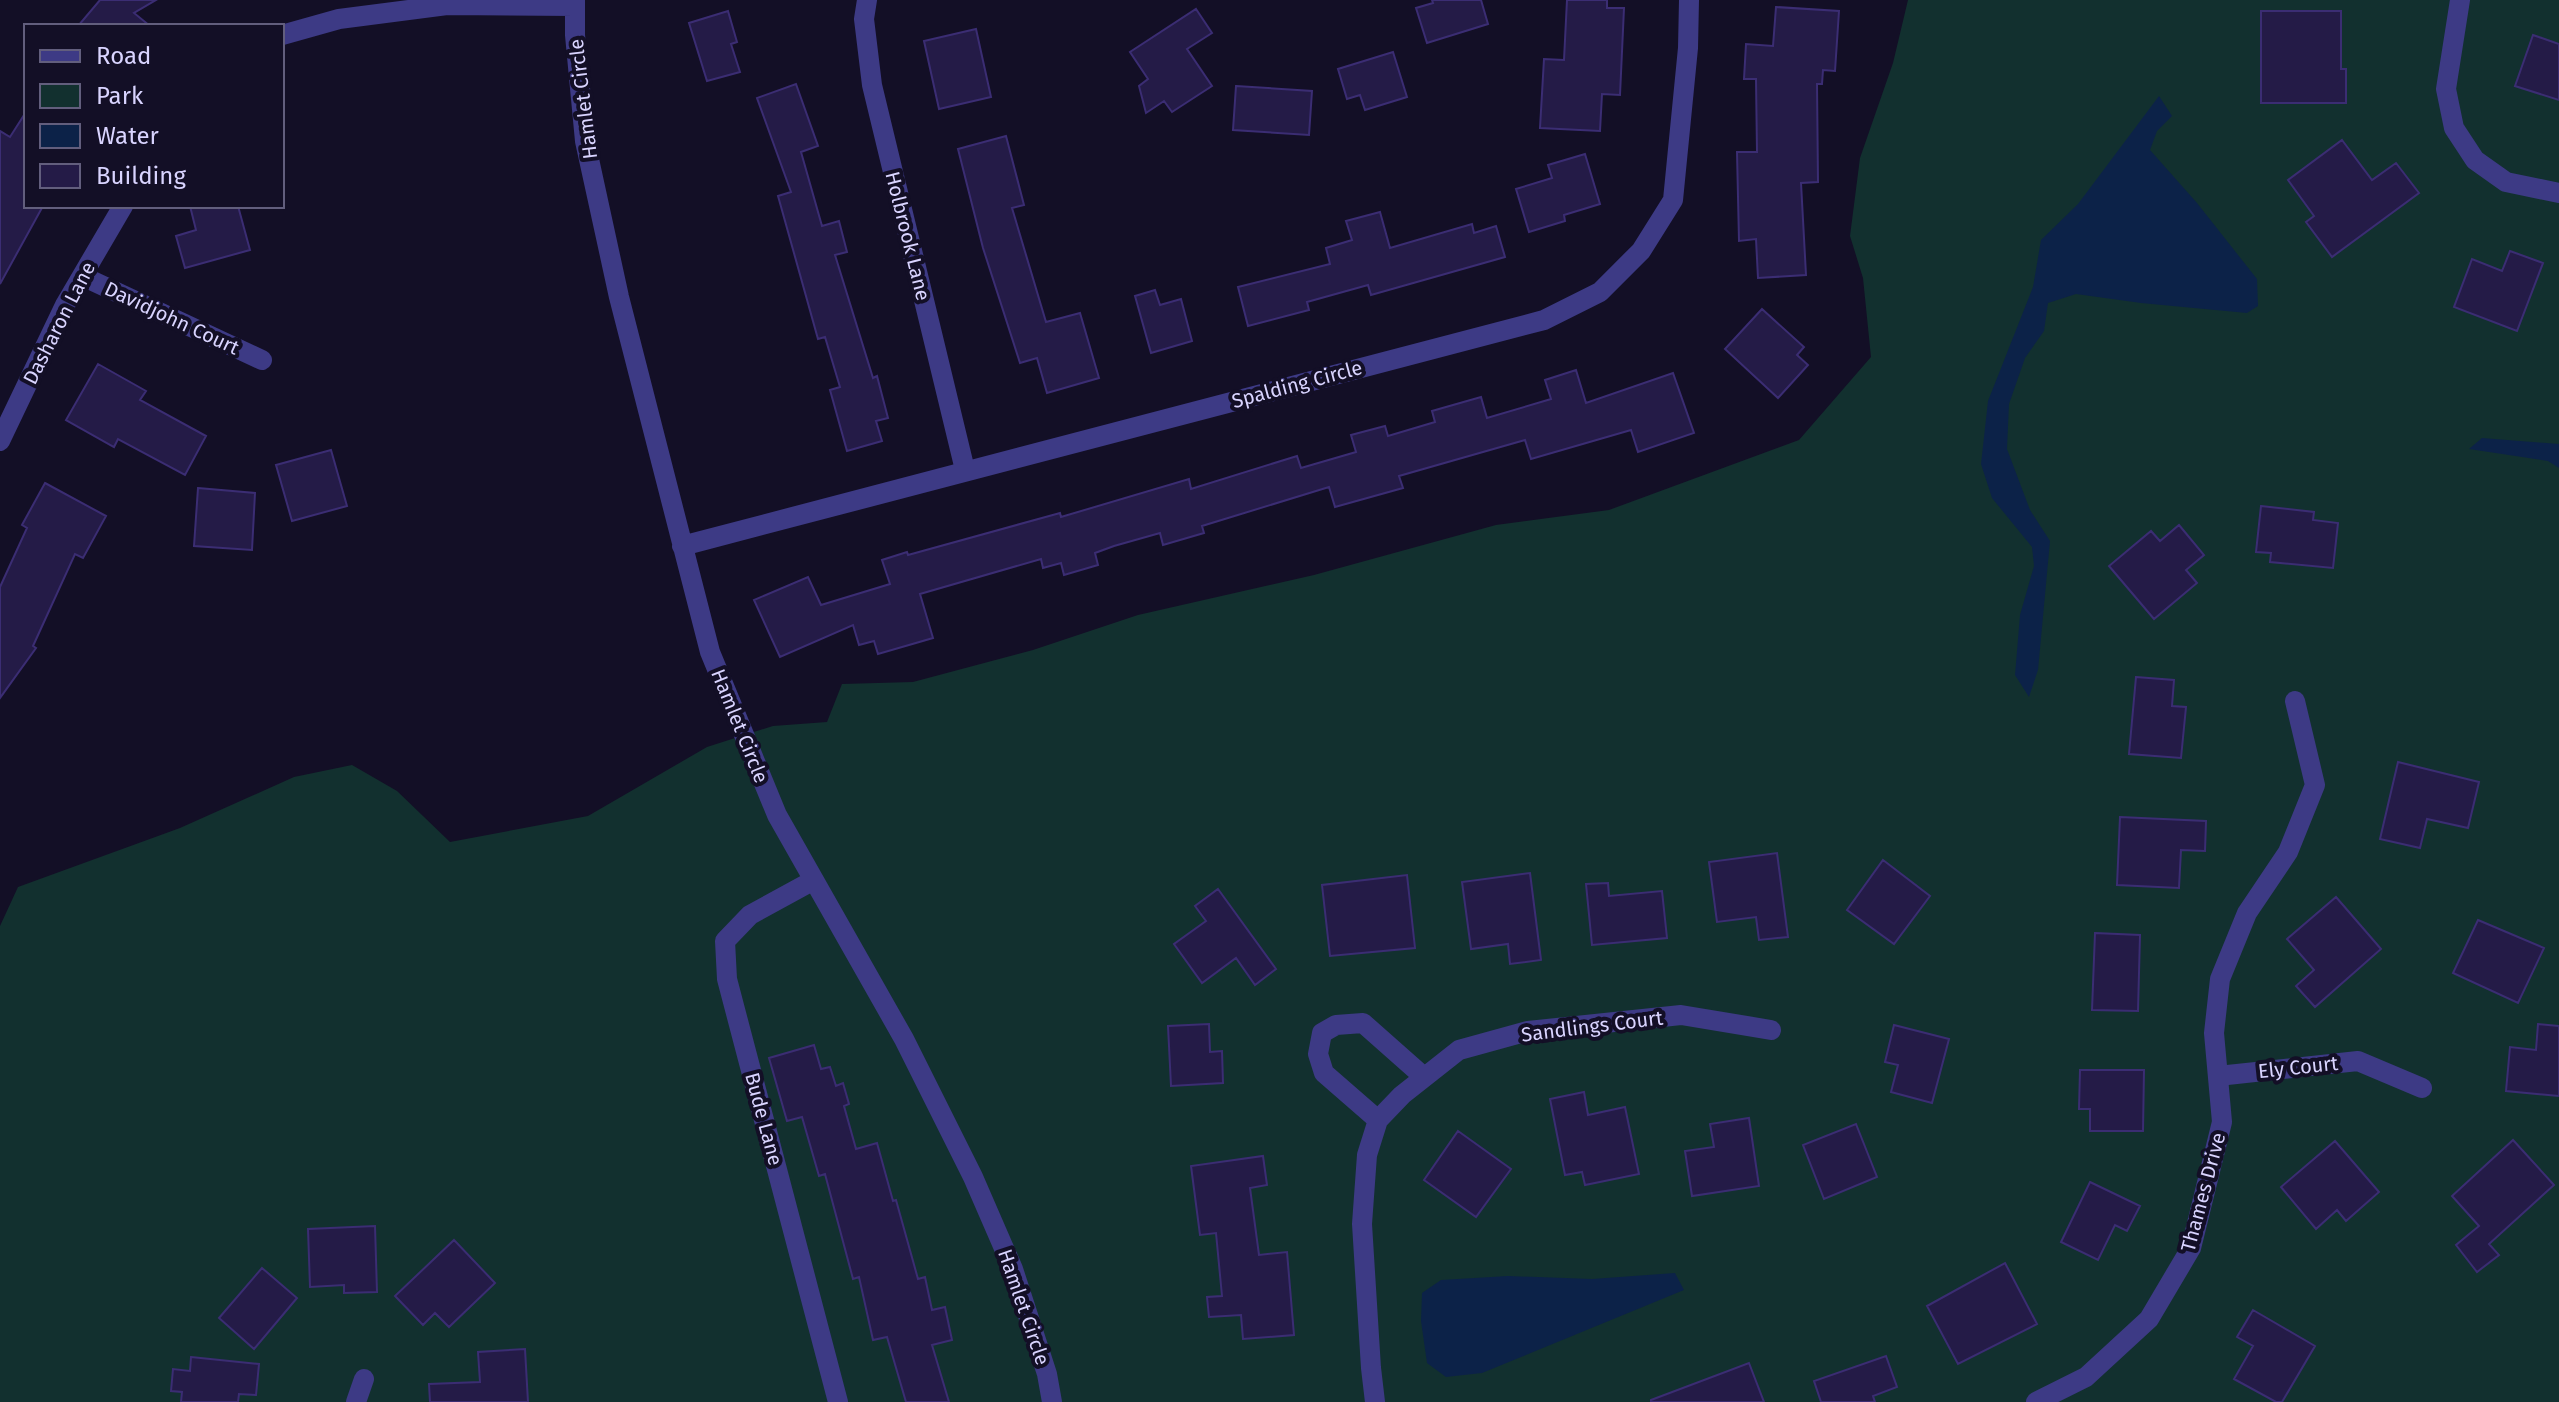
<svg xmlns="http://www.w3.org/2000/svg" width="2559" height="1402" viewBox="0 0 2559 1402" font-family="'Fira Sans',sans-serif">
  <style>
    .green { fill: #12302f }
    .water { fill: #0c2248 }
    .building { fill: #241b47; stroke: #3b2d73; stroke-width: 2 }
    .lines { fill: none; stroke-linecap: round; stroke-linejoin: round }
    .minor { stroke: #3d3a85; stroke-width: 20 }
    .labels { text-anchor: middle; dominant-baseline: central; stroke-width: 8; stroke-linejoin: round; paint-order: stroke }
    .street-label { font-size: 20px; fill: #d9d4ff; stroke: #130f26 }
  </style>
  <rect width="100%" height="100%" fill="#130f26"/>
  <path class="green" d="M1908,0H2559V1402H0V926L18,887L180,828L294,777L352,765L397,791L450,842L588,816L707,747L773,726L827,722L842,684L913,682L1033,650L1138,615L1314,575L1496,525L1609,510L1799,440L1871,357L1863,278L1850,236L1860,158L1893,63Z"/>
  <path class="water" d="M2159,96L2172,116L2157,131L2150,150L2197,203L2257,279L2258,306L2247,313L2141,303L2076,294L2048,303L2044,331L2025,358L2009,404L2007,449L2030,510L2050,541L2038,670L2029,697L2015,675L2020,615L2034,566L2032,547L1992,498L1981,464L1988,401L2033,287L2041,240L2078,204Z
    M2482,438L2559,444V468L2548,461L2469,449Z
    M1675,1273L1684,1290L1482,1373L1446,1377L1427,1363L1421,1321L1422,1293L1441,1280L1508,1276L1592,1279Z"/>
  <path class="building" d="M100,0H156L134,13L150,26H78Z
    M1432,0H1481L1488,24L1427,43L1416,8L1433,3Z
    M1567,0H1607V8H1624L1620,95L1602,94L1600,131L1540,128L1544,59L1564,60Z
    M1776,7L1839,11L1835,71L1823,70L1822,84H1817L1818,182L1801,183L1806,275L1758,278L1756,239L1739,241L1737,152H1757L1756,79H1744L1746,44L1773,46Z
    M1196,9L1212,33L1187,49L1212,86L1172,112L1164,101L1146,113L1139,86L1148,79L1130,52Z
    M728,11L737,42L731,44L740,72L707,81L689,23Z
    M2261,11H2341V69H2346V103H2261Z
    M976,29L991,97L939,109L924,41Z
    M2533,35L2559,44V100L2515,86Z
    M1393,52L1407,97L1365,110L1360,95L1347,99L1338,69Z
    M796,84L818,146L801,152L822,226L839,221L847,252L835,255L873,378L877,376L888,418L876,421L882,441L847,451L830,390L840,387L825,337L818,339L778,196L791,192L757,98Z
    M1236,86L1312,91L1309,135L1233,130Z
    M26,112V206H43L0,284V131L10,137Z
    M1006,136L1024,205L1012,208L1046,322L1080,313L1099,378L1047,393L1037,358L1020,363L983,248L958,149Z
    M2342,140L2372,180L2396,163L2419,193L2332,257L2306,222L2314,216L2288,180Z
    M1585,154L1600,204L1564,215L1565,221L1529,232L1516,189L1552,178L1548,165Z
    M190,206H238L250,250L185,268L176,236L196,230Z
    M1380,212L1390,248L1472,224L1474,233L1496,226L1505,257L1371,295L1368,285L1307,302L1309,310L1248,326L1238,287L1330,264L1326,248L1352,240L1346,221Z
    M2510,251L2543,263L2517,331L2454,307L2472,259L2502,271Z
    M1155,290L1160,305L1181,299L1192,341L1151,353L1135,296Z
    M1762,309L1804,347L1797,355L1808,365L1778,398L1725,349Z
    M98,364L146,391L140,400L206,436L185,475L118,439L114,447L66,420Z
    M1576,370L1586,403L1673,373L1694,433L1638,452L1631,430L1531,459L1525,440L1399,476L1403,488L1335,507L1329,487L1202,526L1204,533L1163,545L1160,533L1114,546L1095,553L1098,565L1064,575L1061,563L1043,568L1041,559L920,594L933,638L878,654L874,641L859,645L853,625L780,657L754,600L808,577L821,605L890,584L882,560L907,552L908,555L1060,513L1061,517L1189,479L1191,489L1297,456L1301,468L1356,452L1351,435L1385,426L1388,436L1435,422L1432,411L1481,397L1487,418L1551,399L1545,380Z
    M331,450L347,506L292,521L276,465Z
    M45,483L106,516L83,558L75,554L33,646L36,648L0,698V587L27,528L22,525Z
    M198,488L255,493L252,550L194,546Z
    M2261,506L2314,512L2313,520L2338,523L2333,568L2270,562L2271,553L2256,552Z
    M2179,525L2204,555L2186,570L2197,583L2154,619L2109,566L2151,531L2160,541Z
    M2136,677L2174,680L2172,706L2186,707L2181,758L2129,754Z
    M2398,762L2479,782L2468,828L2427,819L2420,848L2380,839Z
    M2120,817L2206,821L2205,851L2181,850L2179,888L2117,885Z
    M1777,853L1788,937L1759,940L1756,917L1717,922L1709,862Z
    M1883,860L1930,896L1894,944L1847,910Z
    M1530,873L1541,960L1510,964L1508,944L1471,949L1462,882Z
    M1407,875L1415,948L1330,956L1322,885Z
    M1608,883L1609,896L1662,891L1667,938L1592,945L1586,884Z
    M1218,889L1276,969L1255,985L1236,958L1202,983L1174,944L1206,921L1195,906Z
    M2336,897L2381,949L2315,1007L2296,986L2314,970L2287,939Z
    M2478,920L2544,948L2518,1003L2453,973Z
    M2095,933L2140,935L2138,1011L2092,1010Z
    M1209,1024L1210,1052L1222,1051L1223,1083L1171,1086L1168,1026Z
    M2538,1024L2559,1026V1096L2506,1091L2510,1047L2536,1050Z
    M1894,1025L1949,1039L1932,1103L1891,1092L1898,1065L1885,1062Z
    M814,1045L821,1069L830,1067L836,1086L843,1083L849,1104L844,1106L856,1149L877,1143L893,1201L896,1200L918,1279L925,1277L932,1310L945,1307L952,1340L932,1345L949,1402H906L887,1337L873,1340L859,1277L853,1279L825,1174L819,1176L802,1117L787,1121L769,1058Z
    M2080,1070H2144L2143,1131H2090V1109H2079Z
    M1584,1092L1588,1115L1625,1107L1639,1174L1585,1185L1582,1172L1565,1175L1550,1099Z
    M1749,1118L1759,1186L1692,1196L1685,1151L1714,1147L1710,1124Z
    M1856,1124L1877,1177L1824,1199L1803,1145Z
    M1458,1131L1511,1169L1476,1217L1424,1180Z
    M2513,1140L2554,1185L2489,1244L2499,1255L2477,1272L2456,1245L2479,1226L2452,1196Z
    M2335,1141L2379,1192L2346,1221L2337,1210L2316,1229L2281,1187Z
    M1263,1156L1267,1185L1250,1188L1259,1255L1287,1252L1294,1335L1243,1339L1241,1315L1209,1317L1207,1297L1222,1296L1216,1233L1200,1235L1191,1166Z
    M2090,1182L2140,1206L2127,1231L2115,1225L2098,1260L2061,1242Z
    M375,1226L377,1292L344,1293V1285L310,1287L308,1229Z
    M454,1240L495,1283L449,1327L435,1313L423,1325L395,1296Z
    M2005,1263L2037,1324L1958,1364L1927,1306Z
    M262,1268L297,1298L254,1349L219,1318Z
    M2253,1310L2315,1346L2282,1402H2276L2234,1379L2253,1346L2237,1337Z
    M525,1349L528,1402H430L429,1384L480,1382L478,1352Z
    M1886,1356L1897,1387L1873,1396L1875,1402H1821L1814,1381Z
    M191,1357L259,1364L256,1395L239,1394L238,1402H181L182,1392L171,1391L173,1369L190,1371Z
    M1749,1363L1764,1402H1651V1400Z"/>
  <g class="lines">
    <path class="minor" d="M575,0V35L585,141L619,297L710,652L777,815L904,1039L973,1177L1013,1269L1047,1374L1052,1402
      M867,0L864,19L872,85L965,470
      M2460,0L2446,89L2454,128L2475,160L2506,182L2559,193
      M282,35L339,19L447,5L575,6
      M82,276L262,360
      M0,441L65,305L123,206
      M682,546L1544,320L1600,292L1641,251L1673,200L1688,48L1689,0
      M814,880L750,915L725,941L727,979L838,1402
      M2218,1076L2358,1061L2422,1088
      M1378,1120L1324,1073L1318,1054L1322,1033L1336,1025L1363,1023L1424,1077
      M356,1402L364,1379
      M1375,1402L1371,1368L1362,1224L1367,1155L1378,1120L1402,1095L1459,1050L1528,1031L1681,1015L1771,1030
      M2036,1402L2086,1377L2149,1319L2191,1248L2222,1122L2214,1033L2220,979L2247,913L2288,852L2315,785L2295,701"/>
  </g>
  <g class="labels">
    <g class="street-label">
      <text transform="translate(583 99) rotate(-97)">Hamlet Circle</text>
      <text transform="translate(908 236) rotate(76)">Holbrook Lane</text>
      <text transform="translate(172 318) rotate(25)">Davidjohn Court</text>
      <text transform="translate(59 323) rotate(-63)">Dasharon Lane</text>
      <text transform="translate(1297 384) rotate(-15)">Spalding Circle</text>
      <text transform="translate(740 726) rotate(68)">Hamlet Circle</text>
      <text transform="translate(1592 1026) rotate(-7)">Sandlings Court</text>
      <text transform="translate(2298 1067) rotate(-6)">Ely Court</text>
      <text transform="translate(764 1119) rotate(75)">Bude Lane</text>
      <text transform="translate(2203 1192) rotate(-75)">Thames Drive</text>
      <text transform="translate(1024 1307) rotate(71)">Hamlet Circle</text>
    </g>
  </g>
  <rect x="24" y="24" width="260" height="184" fill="#130f26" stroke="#625e7d" stroke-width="2"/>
  <rect x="40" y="50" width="40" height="12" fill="#3d3a85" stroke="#625e7d" stroke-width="2"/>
  <text x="96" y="64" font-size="24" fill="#d9d4ff">Road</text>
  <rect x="40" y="84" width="40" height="24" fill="#12302f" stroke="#625e7d" stroke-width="2"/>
  <text x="96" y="104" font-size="24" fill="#d9d4ff">Park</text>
  <rect x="40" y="124" width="40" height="24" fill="#0c2248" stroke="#625e7d" stroke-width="2"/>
  <text x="96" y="144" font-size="24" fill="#d9d4ff">Water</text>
  <rect x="40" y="164" width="40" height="24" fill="#241b47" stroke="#625e7d" stroke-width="2"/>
  <text x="96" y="184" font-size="24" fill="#d9d4ff">Building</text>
</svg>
